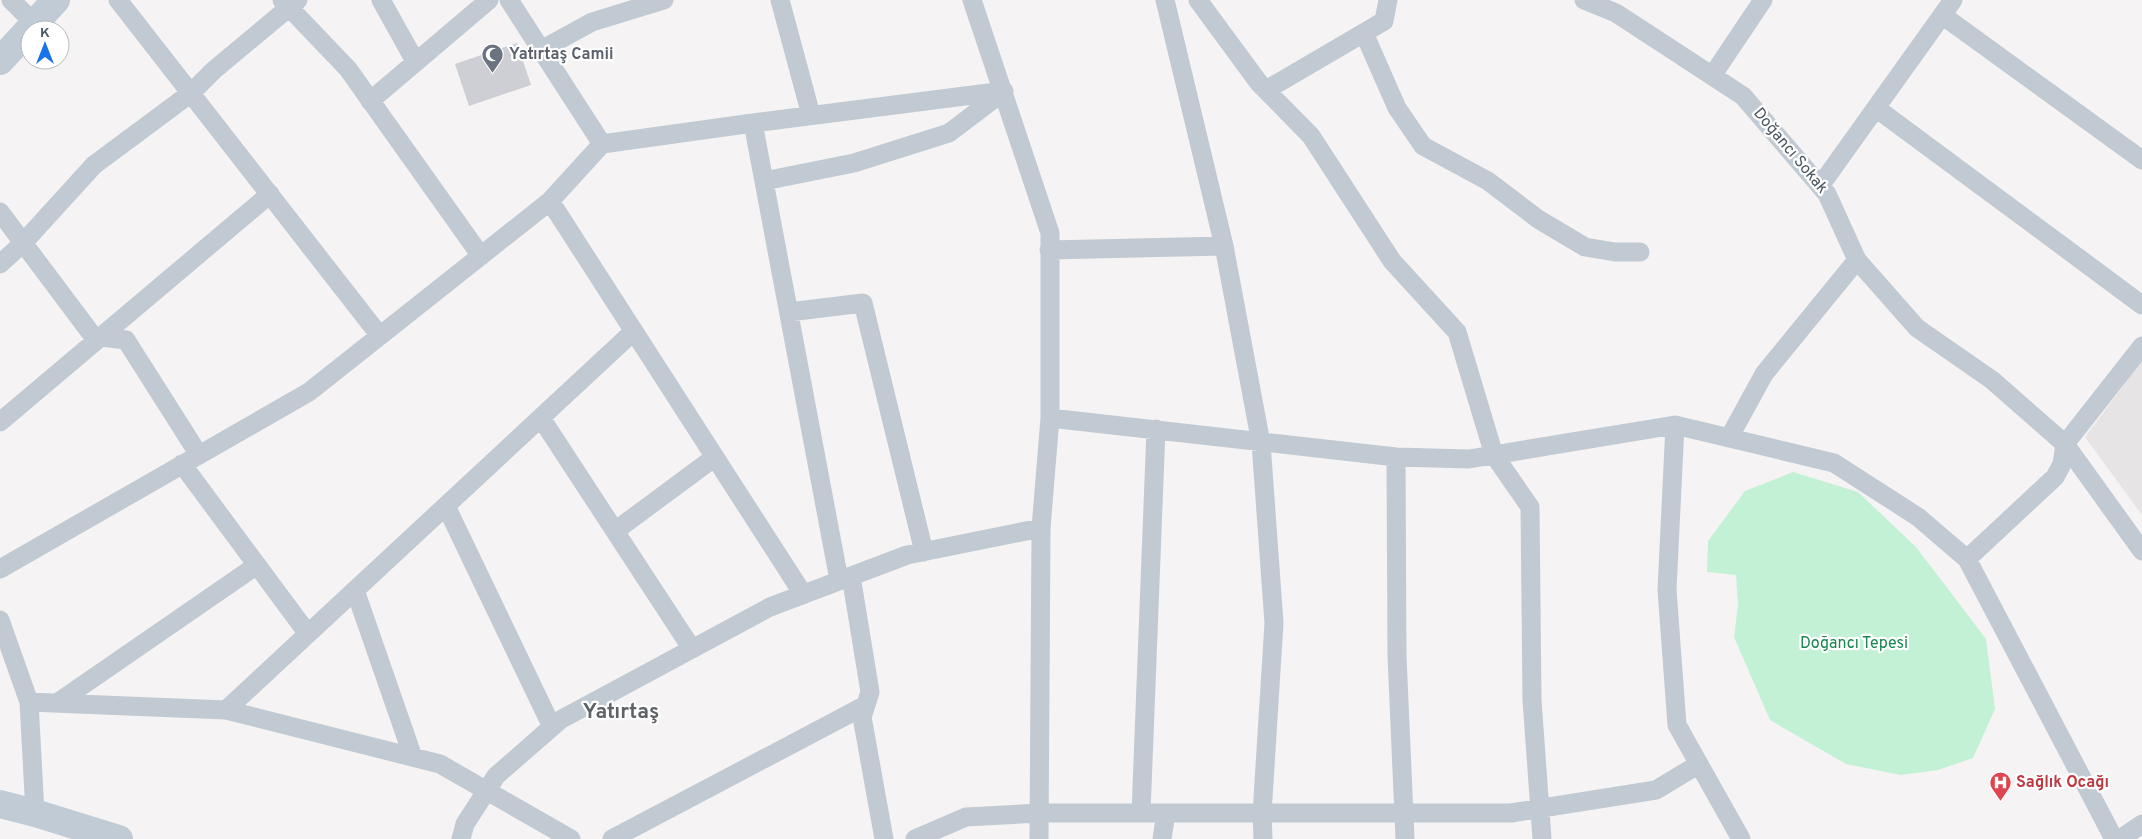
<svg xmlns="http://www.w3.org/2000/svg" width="2142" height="839" viewBox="0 0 2142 839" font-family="Overpass,sans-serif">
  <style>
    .education { fill: #e6e4e5 }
    .green { fill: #c3f1d5 }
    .building { fill: #cdcfd5 }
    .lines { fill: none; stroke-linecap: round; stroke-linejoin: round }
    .street { stroke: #c1cad2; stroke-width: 19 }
    .secondary { stroke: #c1cbd6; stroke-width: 28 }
    .labels { text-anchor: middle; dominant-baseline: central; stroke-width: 4.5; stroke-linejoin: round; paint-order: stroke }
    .worship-label { font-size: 16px; font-weight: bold; fill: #5b616d; stroke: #fff; text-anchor: start }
    .street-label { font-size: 16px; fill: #4a5661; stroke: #fff }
    .park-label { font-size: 16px; fill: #17864f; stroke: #fff }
    .health-label { font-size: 16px; font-weight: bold; fill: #be3a42; stroke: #fff; text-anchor: start }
    .district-label { font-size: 21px; font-weight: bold; fill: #5f6368; stroke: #fff }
  </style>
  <rect width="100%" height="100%" fill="#f5f3f3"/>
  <path class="education" d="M2142,361V515L2085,437Z"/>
  <path class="green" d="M1793,472L1858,492L1916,547L1986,639L1995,709L1973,758L1938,770L1901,775L1846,764L1770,720L1734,637L1738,605L1736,575L1707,572L1708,541L1745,491Z"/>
  <path class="building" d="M517,43L531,85L469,106L455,64Z"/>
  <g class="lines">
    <path class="street" d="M11,0L34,23
      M118,0L380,336
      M282,0L348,69L481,256
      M381,0L415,61
      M509,0L602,144
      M780,0L811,115
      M972,0L1050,233V418L1041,528L1039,839
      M1165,0L1224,246L1261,443L1274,623L1262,814L1263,839
      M1198,0L1259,83L1311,136L1392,261L1457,332L1494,455L1530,507L1532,700L1542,839
      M1584,0L1616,13L1743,96L1827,194L1857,260L1917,328L1992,380L2065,444L2062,464L2055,477L1967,559
      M1942,15L2142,160
      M1364,33L1397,108L1423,146L1488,181L1538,219L1585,247L1615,252H1640
      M541,50L592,22L664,0
      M1712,76L1763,0
      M1266,90L1384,21L1388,0
      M370,101L489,0
      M1876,108L2142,305
      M753,123L839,580
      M764,181L854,163L949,133L1003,92
      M1820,186L1953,0
      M550,201L803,594
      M0,212L93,336L126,340L199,455
      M1049,250L1224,246
      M0,264L23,243L94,165L191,93L214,70L298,0
      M789,312L863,303L924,552
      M2142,346L2065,444L2142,551
      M541,418L692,649
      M1050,418L1396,457L1469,459L1675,425L1834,463L1918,517L1967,559L2114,839
      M0,422L270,194
      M1675,425L1667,590L1677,725L1741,839
      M1729,438L1764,374L1857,260
      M1396,457L1397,656L1405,839
      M182,464L308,634
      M446,506L552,727
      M615,531L715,457
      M0,569L309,392L550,201L602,144L753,123L1004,91
      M851,576L870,692L862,717L884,839
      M355,590L413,757
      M0,620L29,702L226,710L440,764L571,839
      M29,702L35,813
      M57,703L257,565
      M226,710L634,331
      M1141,813L1156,429
      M461,839L465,824L496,776L560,720L770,607L907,555L1041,528
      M612,839L866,705
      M915,839L966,817L1039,813H1511L1656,790L1699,764
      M1162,839L1166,813
      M2120,839L2142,824"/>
    <path class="secondary" d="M0,61L56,0
      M0,804L35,813L119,839"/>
  </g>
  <defs>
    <symbol id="mosque-pin" viewBox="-11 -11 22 30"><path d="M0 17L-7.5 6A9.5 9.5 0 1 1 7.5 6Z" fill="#6b7280" stroke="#fff"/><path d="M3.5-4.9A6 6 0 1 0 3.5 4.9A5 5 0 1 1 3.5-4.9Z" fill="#fff"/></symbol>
    <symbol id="hospital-pin" viewBox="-11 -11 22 30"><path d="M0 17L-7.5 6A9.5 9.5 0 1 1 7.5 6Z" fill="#e0444e" stroke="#fff"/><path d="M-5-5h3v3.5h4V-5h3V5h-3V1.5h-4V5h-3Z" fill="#fff"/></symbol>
  </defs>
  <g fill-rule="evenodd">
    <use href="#mosque-pin" x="480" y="42" width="25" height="34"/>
    <use href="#hospital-pin" x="1988" y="770" width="25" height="34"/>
  </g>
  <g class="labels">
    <g class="worship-label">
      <text x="509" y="55">Yatırtaş Camii</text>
    </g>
    <g class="street-label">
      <text transform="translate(1790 151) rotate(50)">Doğancı Sokak</text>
    </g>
    <g class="park-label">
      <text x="1854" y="644">Doğancı Tepesi</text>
    </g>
    <g class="health-label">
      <text x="2016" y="783">Sağlık Ocağı</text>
    </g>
    <g class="district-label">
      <text x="621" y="712">Yatırtaş</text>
    </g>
  </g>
  <g transform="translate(45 45)"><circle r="24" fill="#ffffff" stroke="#b7bbc0"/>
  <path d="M0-4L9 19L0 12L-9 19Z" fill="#1a73e8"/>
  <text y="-8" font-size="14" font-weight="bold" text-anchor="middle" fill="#4a5661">K</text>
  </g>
</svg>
